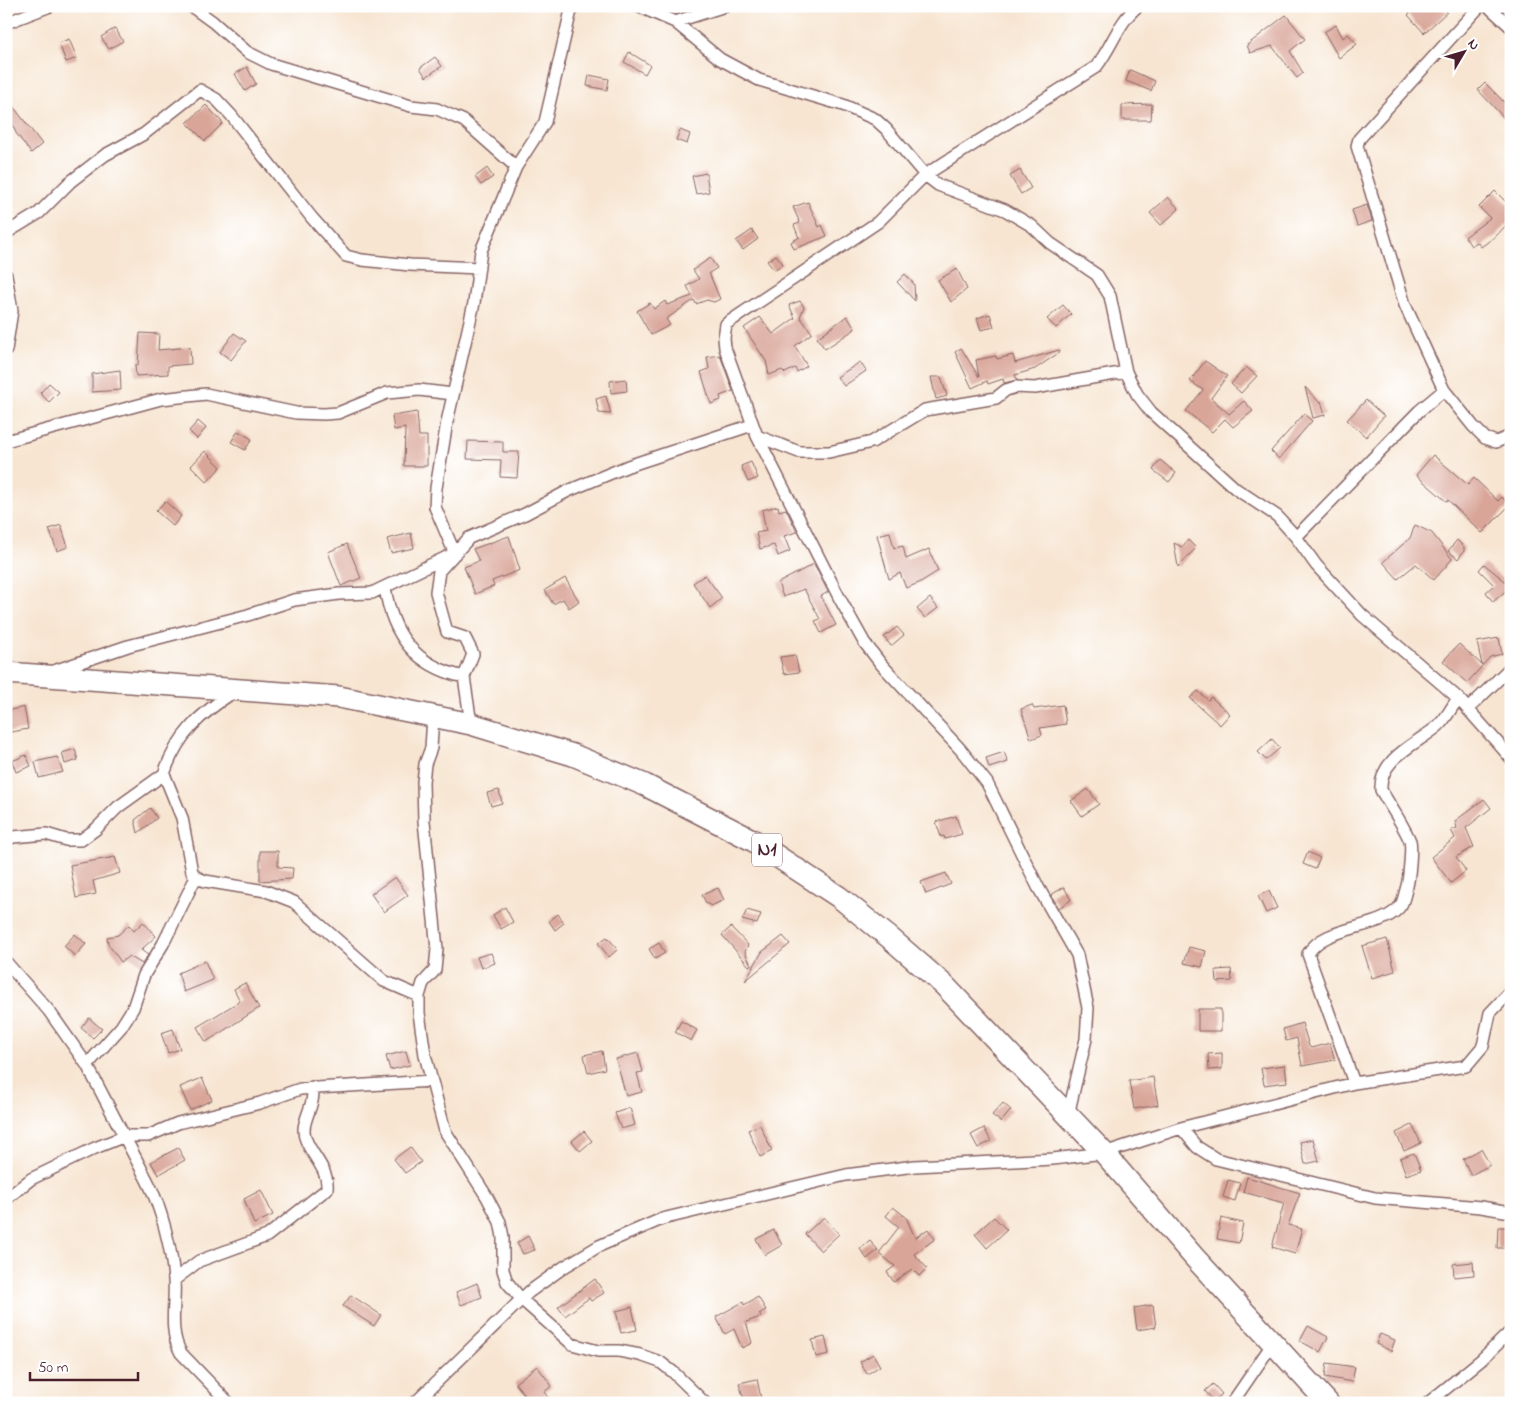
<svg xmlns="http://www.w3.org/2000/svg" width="1517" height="1409" viewBox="0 0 1517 1409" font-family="'Indie Flower',sans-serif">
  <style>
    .building { fill: #d9a598 }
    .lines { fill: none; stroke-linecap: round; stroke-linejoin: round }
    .street-casing { stroke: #876465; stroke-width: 14 }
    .highway-casing { stroke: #876465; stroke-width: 24 }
    .street { stroke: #fff; stroke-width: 11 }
    .highway { stroke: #fff; stroke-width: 21 }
    .labels { text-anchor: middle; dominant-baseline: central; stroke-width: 4; stroke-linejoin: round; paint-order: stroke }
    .shield { fill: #fff; stroke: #80626b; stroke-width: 1 }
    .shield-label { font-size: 19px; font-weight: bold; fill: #4a1f2b }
  </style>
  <rect width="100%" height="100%" fill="#fff"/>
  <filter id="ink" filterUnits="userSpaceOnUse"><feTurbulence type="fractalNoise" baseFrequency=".02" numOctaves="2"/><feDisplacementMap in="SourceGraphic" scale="10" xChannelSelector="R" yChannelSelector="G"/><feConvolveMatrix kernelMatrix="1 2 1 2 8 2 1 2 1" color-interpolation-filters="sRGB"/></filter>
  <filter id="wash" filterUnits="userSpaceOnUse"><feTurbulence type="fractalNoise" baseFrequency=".0096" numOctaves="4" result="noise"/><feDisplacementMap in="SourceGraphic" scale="20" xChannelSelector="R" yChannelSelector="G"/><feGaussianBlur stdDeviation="1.12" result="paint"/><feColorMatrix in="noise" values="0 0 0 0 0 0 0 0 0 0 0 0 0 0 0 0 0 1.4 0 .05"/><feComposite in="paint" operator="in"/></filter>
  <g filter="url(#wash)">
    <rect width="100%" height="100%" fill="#f7e5d1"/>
    <g id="blocks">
      <path class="building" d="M1417,6H1442L1447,12L1424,33L1408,15Z
        M1286,15L1305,39L1290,51L1303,73L1297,78L1272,46L1250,53L1247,45Z
        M1336,25L1343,38L1348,34L1357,44L1339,58L1324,32Z
        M115,28L123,41L109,49L101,37Z
        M69,39L77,58L66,62L59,43Z
        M629,52L650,65L645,74L624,62Z
        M435,57L442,66L426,77L420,68Z
        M247,67L256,84L245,91L235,74Z
        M1130,70L1155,81L1151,91L1126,81Z
        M589,75L609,79L607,90L587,86Z
        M1485,83L1511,109L1504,118L1478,90Z
        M6,97L42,144L31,153L16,133L6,107Z
        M1152,104L1151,120H1122V105Z
        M206,105L223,123L205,141L187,123Z
        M680,130L690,134L687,144L676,140Z
        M487,168L493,177L481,185L475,177Z
        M1020,170L1031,188L1021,194L1010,176Z
        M706,173L709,192L696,194L692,176Z
        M1495,191L1511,207V220L1496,236L1481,247L1477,242L1471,246L1465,237L1490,218L1479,207Z
        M1168,197L1179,209L1161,225L1150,213Z
        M808,202L819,227L822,225L827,236L794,249L791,242L800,237L799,238L794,225L800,223L793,207Z
        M1367,205L1372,221L1357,226L1352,210Z
        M752,230L758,239L743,250L736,241Z
        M776,255L783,264L774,270L767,261Z
        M710,258L717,268L709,273L720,299L714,302L707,300L696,304L694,300L666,319L670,325L651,335L637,311L650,303L654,309L665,301L667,305L692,296L687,286L699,279L693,270Z
        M957,269L967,289L951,302L938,280Z
        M905,274L914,284L915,301L897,282Z
        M800,301L804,307L800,317L812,333L795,346L807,366L797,372L795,368L785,373L782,370L769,375L766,361L744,328L760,317L773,334L795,318L789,305Z
        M1063,305L1071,314L1056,328L1047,319Z
        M990,314L994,327L981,330L977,318Z
        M847,316L855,329L825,349L817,338Z
        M140,333L159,334L158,350L190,347L191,364L168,366V374L136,376L135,365H138Z
        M234,333L246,341L231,360L220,352Z
        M961,348L979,377L976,360L996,356L997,359L1013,355L1015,363L1059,350L1060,352L1035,369L1015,375L1017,380L1004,383L1003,379L988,384L987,381L972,388L955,352Z
        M720,355L733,391L720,396L721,400L711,404L701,372L709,369L707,357Z
        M1205,361L1227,376L1211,398L1229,414L1244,401L1253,411L1233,427L1225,419L1212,432L1186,411L1203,390L1190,381Z
        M860,362L866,371L844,386L837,377Z
        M1246,367L1257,376L1241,393L1231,384Z
        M120,370L121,390L92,392V374Z
        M931,377H941L947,396L936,399Z
        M626,379L627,391L611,393L610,381Z
        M49,383L59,392L49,402L40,393Z
        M1305,387L1319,402L1321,401L1325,415L1313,418Z
        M606,396L611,414L599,413L596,399Z
        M1366,400L1384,416L1366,437L1347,420Z
        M417,412L419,436H427V466H404L405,428L394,430L392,416Z
        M1304,414L1312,421L1279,459L1271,451Z
        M198,421L206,428L197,439L189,431Z
        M238,431L252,439L245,450L231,442Z
        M468,441L503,442V452H519L517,478L500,477L501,460L467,459Z
        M205,451L221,467L207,482L191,466Z
        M1433,455L1468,485L1474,478L1498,501L1502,497L1510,505L1482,533L1448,500L1446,501L1416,475Z
        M1160,460L1176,473L1169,482L1153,470Z
        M751,462L758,478L748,482L741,466Z
        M165,501L181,516L173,526L156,511Z
        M778,506L779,511L786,509L797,532L784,536L790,551L778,556L774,545L760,549L756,533L766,531L762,510Z
        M61,525L68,547L57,551L49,529Z
        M1415,525L1432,533L1452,559L1434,580L1416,564L1398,579L1383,562L1410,538Z
        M890,532L894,548L903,546L906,559L929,549L938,571L919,583L906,588L900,573L889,579L877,535Z
        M411,533L414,548L391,553L387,539Z
        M509,536L520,570L492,581L494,586L475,594L464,567L479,561L473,549Z
        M1188,540L1196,548L1178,567L1174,543L1182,547Z
        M1457,540L1464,547V551L1458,559L1448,551Z
        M347,544L361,578L341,586L328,552Z
        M814,564L828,592L821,596L836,625L821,633L815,621L820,619L804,589L783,597L778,583Z
        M1484,564L1511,586L1493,602L1486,592L1494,585L1479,570Z
        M705,575L722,598L710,608L693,583Z
        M565,578L579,601L569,608L563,599L553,604L545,590Z
        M930,598L938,608L925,618L917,609Z
        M897,627L904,635L891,646L884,637Z
        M1499,638L1502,654L1490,657L1467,683L1443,661L1459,644L1482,665L1477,642Z
        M795,655L799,672L784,674L780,657Z
        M1198,691L1208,700L1211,697L1230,714L1220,725L1190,698Z
        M1032,705L1034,709L1063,705L1066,724L1040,728L1042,735L1031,739L1021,709Z
        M24,707L28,729L6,733V711Z
        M1272,739L1280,748L1266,760L1258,752Z
        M75,749L78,760L65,764L62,753Z
        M1004,752L1008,762L989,768L986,758Z
        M26,755L31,766L16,772L12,761Z
        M57,757L63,772L39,778L35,762Z
        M1088,789L1099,804L1082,816L1071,801Z
        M499,790L502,803L491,806L487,793Z
        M1484,799L1491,808L1466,828L1474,847L1456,857L1466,871L1451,883L1431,857L1455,838L1451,830L1457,828L1455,821Z
        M150,808L157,818L138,833L135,820Z
        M956,816L962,834L945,839L944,836L941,837L936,822Z
        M260,851H278V867L293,868L292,879L260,881Z
        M1308,852L1320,858L1315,869L1303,864Z
        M115,857L120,873L93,881L96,894L76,898L70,865Z
        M946,873L951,884L926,894L921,882Z
        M395,877L408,895L384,912L371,894Z
        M1064,887L1071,900L1059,908L1051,895Z
        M718,888L724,900L711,906L706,903L702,895Z
        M1269,891L1277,908L1266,913L1258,896Z
        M505,907L513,922L501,929L493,915Z
        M747,910L761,914L757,924L742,920Z
        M558,914L564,923L555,930L549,921Z
        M143,922L156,936L141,950L148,955L142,964L129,956L121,962L108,944L107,937L118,935L129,925L134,931Z
        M731,927L748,945L745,952L751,965L749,966L722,935Z
        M75,934L86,944L75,956L64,946Z
        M783,936L790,944L745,981L762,952Z
        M607,937L618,949L609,957L598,943Z
        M1387,939L1395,971L1372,978L1362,946Z
        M659,943L665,953L655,959L649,949Z
        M1189,947L1206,951L1202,967L1184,963Z
        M491,953L495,963L481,968L477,957Z
        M205,961L213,980L184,992L178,973Z
        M1231,969L1232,981L1217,982L1216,970Z
        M245,983L259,1008L206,1042L197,1027L240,1001L234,989Z
        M1198,1009H1221V1031H1198Z
        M89,1018L102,1029L93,1038L81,1028Z
        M681,1021L697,1030L691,1041L675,1032Z
        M1302,1023L1309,1046L1311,1048L1330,1043L1335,1060L1302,1066L1297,1038L1286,1041L1283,1029Z
        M173,1029L180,1049L168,1053L161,1033Z
        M406,1051L410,1065L390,1070L386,1056Z
        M602,1051L605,1069L588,1073L584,1055Z
        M638,1053L643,1072L637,1073L642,1092L626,1096L616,1059Z
        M1222,1053V1069L1209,1070L1208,1054Z
        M1285,1065L1287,1082L1264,1085L1261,1068Z
        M1153,1077L1158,1105L1134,1109L1129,1081Z
        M202,1078L212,1100L190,1110L180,1087Z
        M1003,1103L1011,1110L1001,1122L992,1115Z
        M630,1108L635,1125L621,1129L615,1113Z
        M760,1125L772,1151L760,1157L748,1130Z
        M1412,1125L1421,1143L1404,1151L1396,1133Z
        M984,1128L991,1141L978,1148L971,1135Z
        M584,1131L592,1141L580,1151L572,1141Z
        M1313,1139L1319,1161L1305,1164L1300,1142Z
        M410,1147L421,1162L405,1173L394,1159Z
        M178,1148L185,1160L158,1175L151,1162Z
        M1481,1149L1490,1165L1471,1175L1463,1159Z
        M1414,1153L1421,1170L1406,1175L1400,1158Z
        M1247,1177L1300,1193L1288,1225L1302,1229L1295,1254L1272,1247L1284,1203L1243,1192Z
        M1228,1180L1240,1183L1235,1201L1223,1197Z
        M261,1190L273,1215L254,1224L244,1199Z
        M893,1207L906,1217L915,1238L928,1229L935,1239L914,1254L927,1268L919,1276L912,1269L894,1282L887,1272L895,1266L879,1253L899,1227L886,1216Z
        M824,1217L839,1234L821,1251L805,1234Z
        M994,1217L1007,1230L987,1248L975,1234Z
        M1221,1218L1243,1223L1239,1243L1217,1239Z
        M1498,1227H1511V1248H1497Z
        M774,1230L782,1245L765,1255L756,1239Z
        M528,1236L535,1250L523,1254L517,1243Z
        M870,1241L878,1250L867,1259L860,1249Z
        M1473,1262L1474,1275L1454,1277L1453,1264Z
        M595,1279L604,1293L591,1301L589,1298L565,1316L558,1307Z
        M477,1283L482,1297L461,1305L456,1292Z
        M351,1295L381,1315L374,1326L343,1306Z
        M758,1297L766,1310L759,1314L761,1317L746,1322L752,1343L742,1348L734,1329L725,1334L716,1317L743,1302L744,1305Z
        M1153,1305L1156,1327L1137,1330L1134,1308Z
        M632,1307L637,1330L621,1333L616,1311Z
        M1308,1326L1328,1337L1320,1352L1300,1341Z
        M1380,1334L1395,1340L1391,1351L1376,1344Z
        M825,1337L829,1354L816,1357L812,1340Z
        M873,1354L880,1366L867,1374L860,1362Z
        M1327,1363L1355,1367L1352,1382L1325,1377Z
        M537,1366L552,1386L544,1392L552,1403H531L515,1383Z
        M757,1379L762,1403H745L739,1383Z
        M1213,1384L1222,1394L1214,1401L1205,1391Z"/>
    </g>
  </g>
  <g filter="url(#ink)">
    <use href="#blocks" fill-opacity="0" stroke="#876465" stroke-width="1"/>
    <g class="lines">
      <defs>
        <path id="street" d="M191,6L213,22L247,52L271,64L411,106L437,109L448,114L464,121L516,167
          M638,6L675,22L720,59L759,80L843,105L875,119L886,129L925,175L938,185L1005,210L1032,226L1050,243L1097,275L1110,296L1126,372L1137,394L1151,412L1236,489L1277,516L1296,537L1316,565L1362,615L1458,698L1511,758
          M1480,6L1368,129L1359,139L1357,146L1405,305L1444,390L1473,426L1485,438L1496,442L1511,436
          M1488,6L1511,27
          M675,22L725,6
          M6,23L50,6
          M6,233L39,213L70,182L105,155L144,134L200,90L216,99L231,115L312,218L346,256L362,260L410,265L479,268
          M6,275L12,311L6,350
          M757,436L799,452H829L872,442L925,410L996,398L1006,390L1016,387L1035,388L1126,372
          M6,441L161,399L206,394L296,413L324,414L338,413L387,393L419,390L453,394
          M1296,537L1419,411L1444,390
          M455,554L435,507L436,488L447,422L474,303L481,251L516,167L545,122L572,6
          M385,587C392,635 415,666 464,677
          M54,671L128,646L248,615L294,600L339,594L372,593L451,555
          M235,691C201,713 177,735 164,774L182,818L192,872L196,877L205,881L266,891L294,902L384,981L419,996
          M1469,708L1511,667
          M433,717L431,748L425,764L423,782L424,821L437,949L435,970L423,983L419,996V1013L425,1055L445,1131L487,1197L500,1222L503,1237V1270L507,1282L521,1299L572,1344L598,1351H619L640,1355L660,1362L673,1372L705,1403
          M471,724L464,677L473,654L465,638L447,632L436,592L439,571L469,538L525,514L568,491L628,466L752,425
          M6,840L13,837L46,834L66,840H81L96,829L118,807L164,774
          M6,962L49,1011L87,1065L147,1180C161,1206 172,1250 174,1280C176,1305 168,1330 181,1353L229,1403
          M87,1065L121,1027L133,1008L144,975L163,944L196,877
          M1354,1083L1308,954C1324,924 1383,931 1401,905C1404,900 1405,892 1407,886C1409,879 1412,847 1410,841C1403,824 1390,806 1381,790C1379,758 1417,744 1438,726C1446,719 1452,707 1458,698
          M1068,1115L1086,1039L1088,1008L1077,955L1038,887L987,783L961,750L881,664L864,642L840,599L757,436L725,348L724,338L726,324L878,222L925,175L1096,67C1112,47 1118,22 1138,6
          M1181,1128L1197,1147L1216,1159L1375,1198L1481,1207L1511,1212
          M6,1199L31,1179L95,1148L125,1136H148L178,1123L260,1103L300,1089L432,1081
          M174,1280L199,1261L267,1236L327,1189C329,1170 312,1156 306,1140C298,1122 317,1106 312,1087
          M415,1403L529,1292L564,1267L599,1246L662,1219L846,1175L915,1166L1053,1159L1104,1153L1181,1128L1354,1083L1466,1066L1483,1046L1490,1013L1511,991
          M1232,1403L1273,1343
          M1428,1403L1481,1360L1511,1331"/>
        <path id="highway" d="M6,673L339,697L471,724L573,755L645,785L754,841L839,897L890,938L944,985L1104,1153L1194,1257L1328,1403"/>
      </defs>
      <use href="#street" class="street-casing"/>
      <use href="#highway" class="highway-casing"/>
      <use href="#street" class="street"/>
      <use href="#highway" class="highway"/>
    </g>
  </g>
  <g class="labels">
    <rect class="shield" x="752" y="833.5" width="30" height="33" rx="4"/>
    <g class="shield-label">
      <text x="767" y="850">N1</text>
    </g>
  </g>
  <rect width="1517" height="1409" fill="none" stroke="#fff" stroke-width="25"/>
  <g transform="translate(1464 52) rotate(52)" stroke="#ffffff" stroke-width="4" paint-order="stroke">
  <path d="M0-4L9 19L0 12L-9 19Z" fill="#4a1f2b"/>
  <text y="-8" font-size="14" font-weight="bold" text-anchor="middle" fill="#4a1f2b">N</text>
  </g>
  <path d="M30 1372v8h108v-8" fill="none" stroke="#4a1f2b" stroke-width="2.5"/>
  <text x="38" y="1372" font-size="15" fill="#4a1f2b" stroke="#ffffff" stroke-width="4" paint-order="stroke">50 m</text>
</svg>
